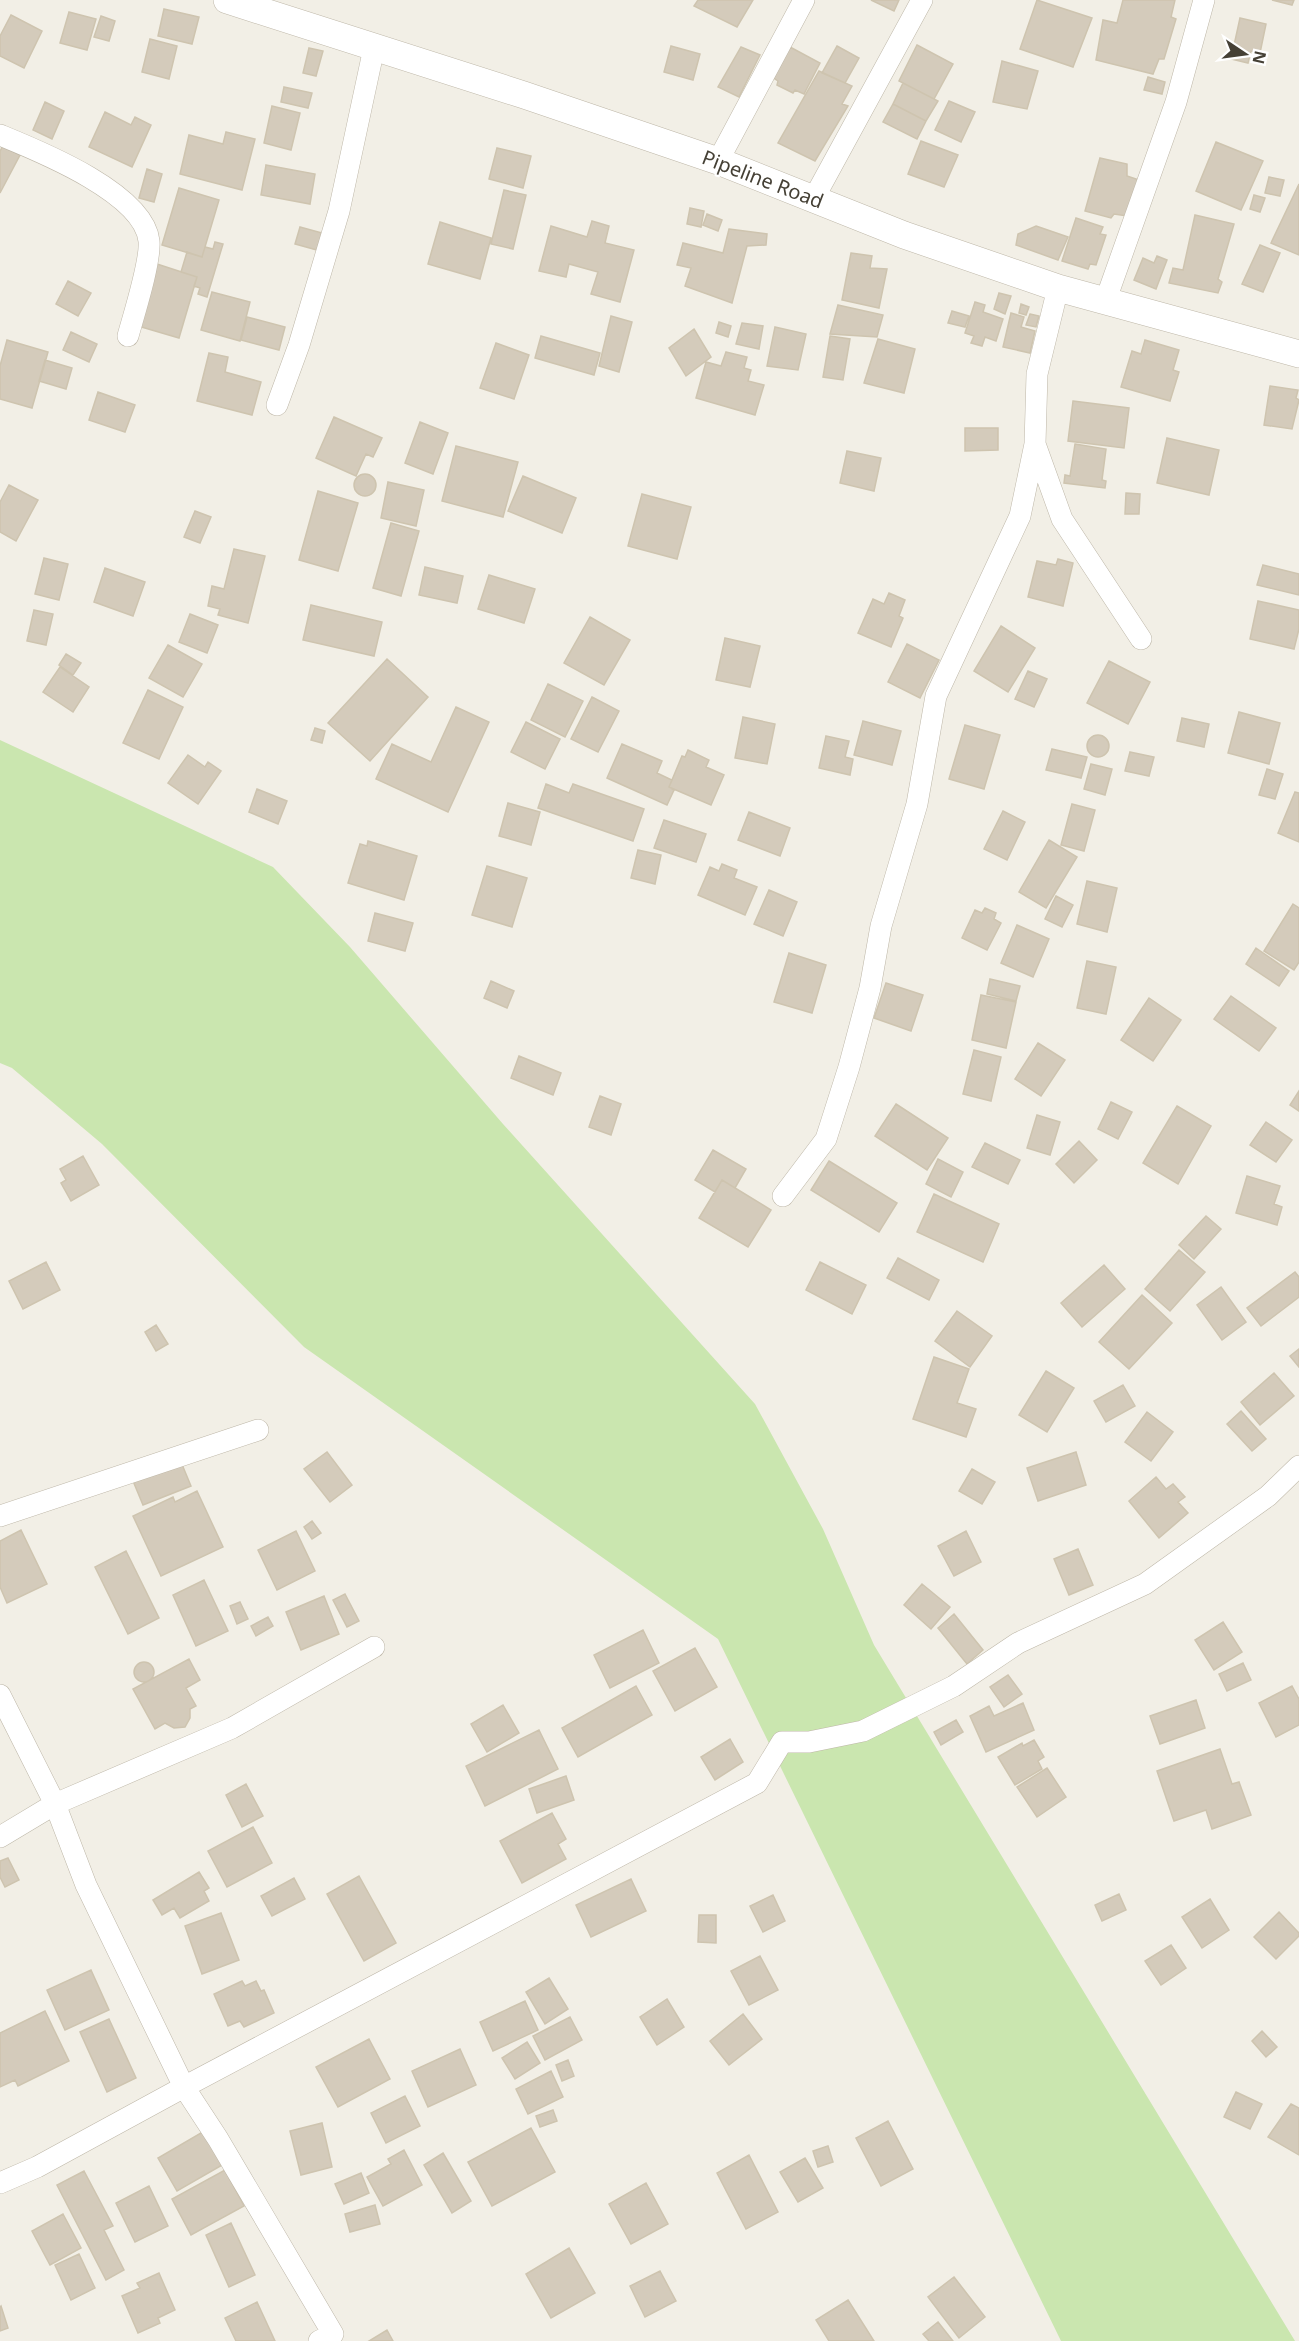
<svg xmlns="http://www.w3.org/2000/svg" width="1299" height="2341" viewBox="0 0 1299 2341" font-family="'Noto Sans',sans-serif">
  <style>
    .green { fill: #cae6af }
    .building { fill: #d4cbbb; stroke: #cec4af; stroke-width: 1.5 }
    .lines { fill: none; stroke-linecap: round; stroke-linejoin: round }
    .minor-casing { stroke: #beb7a8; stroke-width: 22 }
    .tertiary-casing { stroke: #beb7a8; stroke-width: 28 }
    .minor { stroke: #fff; stroke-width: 21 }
    .tertiary { stroke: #fff; stroke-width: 27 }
    .labels { text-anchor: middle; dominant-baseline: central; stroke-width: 4.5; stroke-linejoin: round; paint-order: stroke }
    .street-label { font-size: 20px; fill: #454035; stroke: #fff }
  </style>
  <rect width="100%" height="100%" fill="#f2efe6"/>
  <path class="green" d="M0,740L273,867L350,947L503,1124L755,1404L823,1529L874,1645L1295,2341H1061L718,1639L304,1347L102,1144L12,1068L0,1063Z"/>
  <path class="building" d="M698,0H753L737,27L694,6Z
    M871,0H899L894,11Z
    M1037,0L1092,18L1073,67L1020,49Z
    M1123,0H1175L1171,17L1176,19L1164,59H1159L1153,74L1096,60L1103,20L1117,23Z
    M1272,0H1294L1292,5Z
    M164,9L199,17L192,44L158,36Z
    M69,12L96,19L87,50L60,43Z
    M11,15L42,31L24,68L0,56V36Z
    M101,16L115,21L109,41L94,37Z
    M1240,18L1266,24L1260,53L1251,51L1248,63L1231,59Z
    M150,39L177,46L169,79L142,72Z
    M917,45L953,64L934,99L899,81Z
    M671,46L700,54L693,80L664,72Z
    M837,46L859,58L845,83L822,73Z
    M741,47L760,55L739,97L718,87Z
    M790,47L820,63L804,94L795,90L793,93L777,85L778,81L772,77Z
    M309,48L323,51L316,76L303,73Z
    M1002,61L1038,71L1027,109L993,102Z
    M819,71L852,86L842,104L848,106L815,161L778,143Z
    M1148,77L1165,82L1162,94L1144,90Z
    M903,83L938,101L926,121L893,104Z
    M284,87L312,93L308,108L281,102Z
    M949,101L975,112L961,142L935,130Z
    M45,102L64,111L52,139L33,130Z
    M893,104L926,121L917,139L883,122Z
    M272,106L300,113L291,150L264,143Z
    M105,112L131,125L135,117L151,125L132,167L89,147Z
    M226,132L255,139L242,190L180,174L189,135L223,144Z
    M921,141L958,155L944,187L908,174Z
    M1216,142L1263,161L1241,210L1196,191Z
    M3,146L20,155L0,193V151Z
    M497,148L531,156L523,188L489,179Z
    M1100,158L1127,164V176L1139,180L1127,216L1114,214L1111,218L1085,211Z
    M266,165L315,174L310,204L261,195Z
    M147,169L162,174L154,202L139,198Z
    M1269,177L1284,180L1280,196L1265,193Z
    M1299,184V255L1271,243Z
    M179,188L219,200L202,257L162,245Z
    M504,190L526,195L513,249L491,244Z
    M1254,195L1265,198L1260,212L1250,209Z
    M690,208L704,211L701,227L687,224Z
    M707,214L722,220L718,231L703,225Z
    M1195,215L1234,224L1218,279L1222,282L1218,293L1169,283L1173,268L1183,270Z
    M1076,218L1103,227L1100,234L1106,235L1096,265L1090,264L1088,269L1062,261Z
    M592,221L609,226L605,243L634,250L620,302L591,294L598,272L569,264L566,277L539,271L551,226L587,237Z
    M440,222L491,238L480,279L428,264Z
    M1036,226L1068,237L1058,260L1016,245L1018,234Z
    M300,227L322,233L317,250L295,244Z
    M729,229L767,234L766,245L747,246L732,303L685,286L691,268L677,265L683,243L723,253Z
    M215,242L223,244L207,297L198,294L200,288L194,286L197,277L181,272L187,252L202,257L205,247L213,249Z
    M1260,245L1280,253L1263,292L1242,284Z
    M851,253L872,256L870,268L887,269L879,308L842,300Z
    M1157,256L1167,260L1156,289L1134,280L1143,258L1154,263Z
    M157,264L197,277L179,338L138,326Z
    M68,281L91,293L78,316L56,304Z
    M212,292L250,302L240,341L201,330Z
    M999,293L1011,296L1005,314L994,309Z
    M975,302L985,305L983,312L1003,319L996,341L985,337L982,346L971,343L974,336L965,333Z
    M1021,304L1029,307L1026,315L1019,313Z
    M838,305L883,315L877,337L830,334Z
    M952,311L969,316L965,327L948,323Z
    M1011,313L1024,317L1021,327L1035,331L1030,353L1003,347Z
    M1030,314L1039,316L1036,327L1026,325Z
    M611,316L632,322L619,372L599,366Z
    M247,317L285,327L279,350L241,340Z
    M719,322L731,326L728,337L716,333Z
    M742,323L763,326L759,349L736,344Z
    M775,327L806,334L798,370L767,366Z
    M694,329L711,357L686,376L669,348Z
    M71,332L97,344L89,362L63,350Z
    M541,336L600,353L594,375L535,358Z
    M830,336L850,339L843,380L823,377Z
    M878,339L915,349L904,393L864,383Z
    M7,340L48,352L32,408L0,399V366Z
    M1145,340L1179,350L1173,370L1179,372L1170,401L1121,387L1132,351L1141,354Z
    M496,343L529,355L514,399L480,388Z
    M726,352L747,357L744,368L751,370L748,381L764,385L755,415L696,398L706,362L721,366Z
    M209,353L228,357L225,372L261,382L252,415L197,401Z
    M45,360L72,368L66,389L39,381Z
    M1270,386L1298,390L1296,398L1299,400L1292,429L1264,425Z
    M98,392L135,405L125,432L89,420Z
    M1073,401L1129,408L1124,448L1068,441Z
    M334,417L382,438L373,457L366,454L356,476L316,458Z
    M420,422L448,433L433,474L405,463Z
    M965,428H998V450L965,451Z
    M1167,438L1219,450L1209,495L1157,483Z
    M1075,444L1106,449L1102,480L1106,481L1105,488L1064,483L1065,475L1070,476Z
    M456,446L518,462L503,517L442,501Z
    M847,451L881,458L874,491L840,483Z
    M354 485a11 11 0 1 1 22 0a11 11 0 1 1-22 0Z
    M523,476L576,498L562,533L508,511Z
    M388,482L424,490L416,526L381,518Z
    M9,485L38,500L16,541L0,532V502Z
    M318,491L358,503L338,571L299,560Z
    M1126,493L1140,494L1139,514H1125Z
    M642,494L691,507L677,559L628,546Z
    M195,511L211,517L200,543L184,537Z
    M391,523L419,531L401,596L373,588Z
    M234,549L265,556L248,623L218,615L220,609L208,606L212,586L224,589Z
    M44,558L68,564L59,600L35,594Z
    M1058,559L1073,563L1063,606L1028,597L1037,561L1056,565Z
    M1263,565L1299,574V595L1257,585Z
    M425,567L463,576L457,603L419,595Z
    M105,568L145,582L133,616L94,602Z
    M489,575L535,589L524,623L478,609Z
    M889,593L905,600L899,616L903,618L891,647L858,633L873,599L884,604Z
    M1258,601L1299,610V629L1294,649L1250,639Z
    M311,605L382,622L374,656L303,640Z
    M34,610L53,614L46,645L27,641Z
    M190,614L218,625L207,653L179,642Z
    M590,617L630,640L604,685L564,663Z
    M1001,626L1035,648L1008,692L974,671Z
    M725,638L760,646L750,687L716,680Z
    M907,644L939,660L920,698L888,682Z
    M168,645L202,664L183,697L149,678Z
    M66,654L81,663L73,675L59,665Z
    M387,659L428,697L370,761L328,723Z
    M1109,661L1150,682L1128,724L1087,703Z
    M60,667L89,687L73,712L43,692Z
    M1028,671L1047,679L1034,707L1015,699Z
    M548,684L583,701L565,737L531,720Z
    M148,690L183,707L159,759L123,743Z
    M592,697L619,711L598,752L571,739Z
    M456,707L489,722L448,812L376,779L392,744L431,762Z
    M1239,712L1280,723L1269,764L1228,753Z
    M743,717L775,724L767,764L735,758Z
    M1182,718L1209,724L1204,747L1177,741Z
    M863,721L901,731L892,765L854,755Z
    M526,722L560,739L545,769L511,752Z
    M965,725L1000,735L984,789L949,779Z
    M315,728L325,731L322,743L311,740Z
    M1087 746a11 11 0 1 1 22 0a11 11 0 1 1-22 0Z
    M826,736L849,741L845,757L853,759L850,775L819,768Z
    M622,744L662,761L657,773L672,780L669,787L674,790L667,805L607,778Z
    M1052,749L1087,757L1081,778L1046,770Z
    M688,750L709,760L706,767L724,775L711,805L669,787L682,756L685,757Z
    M1130,752L1154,757L1149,776L1125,771Z
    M188,755L205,767L208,762L221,771L198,804L168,783Z
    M1091,764L1112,769L1105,795L1084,789Z
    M1267,769L1283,774L1275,799L1259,795Z
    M546,784L569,793L573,784L644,809L633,841L538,808Z
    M257,789L287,801L278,824L249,812Z
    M1295,792L1299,793V842L1278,833Z
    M508,803L540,812L531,845L499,836Z
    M1072,804L1095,810L1084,851L1061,845Z
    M1003,811L1025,822L1007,860L984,849Z
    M749,812L790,828L780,856L738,840Z
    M664,820L706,834L696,862L654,848Z
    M1049,840L1077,857L1046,908L1019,892Z
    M368,841L417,856L404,900L348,883L360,844L367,846Z
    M638,850L661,855L655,884L631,878Z
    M722,864L737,870L734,878L757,887L745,915L698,895L710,867L719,871Z
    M487,866L527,878L512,927L472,915Z
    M1087,881L1117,888L1107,932L1077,924Z
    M769,890L797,902L783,936L754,924Z
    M1056,896L1073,905L1062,927L1045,919Z
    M1293,904L1299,908V962L1294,970L1264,951Z
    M985,908L996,913L994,919L1001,923L987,950L962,938L975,910L982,913Z
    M375,913L413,923L405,951L368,941Z
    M1017,925L1049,939L1033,977L1001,963Z
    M1256,948L1289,971L1279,986L1246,964Z
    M789,953L826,965L812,1013L774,1002Z
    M1087,961L1116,967L1106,1014L1077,1008Z
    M990,979L1020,986L1016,1001L987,994Z
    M491,981L514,991L507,1008L484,998Z
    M886,983L923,995L911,1031L874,1018Z
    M981,995L1016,1002L1006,1048L972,1040Z
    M1231,996L1276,1028L1259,1051L1214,1019Z
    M1149,998L1181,1020L1153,1061L1121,1040Z
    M1038,1043L1065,1060L1041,1096L1015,1079Z
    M974,1050L1001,1057L991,1101L963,1094Z
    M519,1056L561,1073L553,1095L511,1078Z
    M1299,1091V1111L1290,1105Z
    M600,1096L621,1104L611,1135L589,1127Z
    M1111,1102L1132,1112L1118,1139L1098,1129Z
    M896,1104L948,1138L927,1170L875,1136Z
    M1177,1106L1211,1126L1178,1184L1143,1163Z
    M1037,1115L1060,1122L1050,1155L1027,1148Z
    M1266,1122L1292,1140L1276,1162L1250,1145Z
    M1079,1141L1097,1160L1074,1183L1056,1164Z
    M985,1143L1020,1160L1008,1184L972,1167Z
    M713,1150L746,1169L735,1188L722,1180L715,1192L695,1180Z
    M83,1156L99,1185L71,1201L61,1183L66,1180L60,1169Z
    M938,1159L963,1172L951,1197L926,1184Z
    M829,1161L897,1203L879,1232L811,1190Z
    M1247,1176L1280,1186L1274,1204L1282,1207L1277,1225L1236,1213Z
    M722,1180L771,1210L748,1247L699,1218Z
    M934,1194L999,1224L983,1262L917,1232Z
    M1206,1216L1221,1229L1194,1259L1179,1245Z
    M1179,1250L1205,1272L1170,1311L1145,1289Z
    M898,1258L939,1280L929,1300L887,1278Z
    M46,1262L60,1290L23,1309L9,1281Z
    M820,1262L866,1285L852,1314L806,1290Z
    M1104,1265L1125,1289L1082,1327L1061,1303Z
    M1295,1272L1299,1277V1297L1261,1326L1247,1308Z
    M1221,1287L1246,1322L1222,1340L1197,1305Z
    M1142,1295L1172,1323L1129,1369L1099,1342Z
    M957,1311L992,1336L970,1367L935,1341Z
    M156,1325L168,1344L156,1351L145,1332Z
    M1299,1349V1367L1290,1356Z
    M934,1357L969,1369L957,1403L976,1409L966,1437L913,1419Z
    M1046,1371L1074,1388L1047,1432L1019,1415Z
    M1274,1373L1294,1396L1260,1425L1241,1402Z
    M1123,1385L1135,1406L1106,1422L1094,1401Z
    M1241,1411L1266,1439L1252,1451L1227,1424Z
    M1147,1412L1173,1432L1151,1461L1125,1442Z
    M327,1452L352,1485L330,1502L304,1469Z
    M1076,1452L1086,1485L1038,1501L1027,1468Z
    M181,1462L191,1486L143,1505L133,1481Z
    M972,1469L995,1482L982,1504L959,1491Z
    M1156,1477L1166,1489L1173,1484L1185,1497L1178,1502L1188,1513L1159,1538L1129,1501Z
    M197,1491L223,1547L161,1576L133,1516L173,1497L175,1502Z
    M312,1521L321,1533L312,1539L304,1527Z
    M21,1530L47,1584L7,1603L0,1587V1541Z
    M296,1531L315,1571L277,1590L258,1550Z
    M966,1531L981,1562L954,1576L938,1546Z
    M1078,1549L1093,1585L1069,1595L1054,1559Z
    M126,1551L159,1618L128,1634L95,1567Z
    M204,1580L228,1631L196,1646L173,1595Z
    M922,1584L950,1607L931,1629L904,1605Z
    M345,1594L359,1621L347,1627L333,1600Z
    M324,1596L339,1634L301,1650L286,1612Z
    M240,1602L248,1619L237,1624L230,1606Z
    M954,1614L983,1650L967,1664L938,1628Z
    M268,1617L273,1626L256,1636L251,1626Z
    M1223,1622L1242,1652L1214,1670L1195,1640Z
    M643,1630L659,1663L610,1688L594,1655Z
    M695,1648L717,1687L675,1711L653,1671Z
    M189,1659L200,1680L186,1688L196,1706L190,1709V1718L185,1727L174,1728L165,1723L155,1729L133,1689Z
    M134 1672a10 10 0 1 1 20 0a10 10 0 1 1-20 0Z
    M1243,1663L1251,1680L1227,1691L1219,1674Z
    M1008,1675L1022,1694L1004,1707L990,1687Z
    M636,1686L652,1715L578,1757L562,1728Z
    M1292,1686L1299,1699V1725L1276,1737L1259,1703Z
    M1196,1700L1205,1728L1160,1744L1150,1716Z
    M1023,1703L1034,1730L986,1752L970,1716L989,1706L994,1716Z
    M503,1705L519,1733L487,1752L471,1724Z
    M956,1720L963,1732L941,1745L934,1732Z
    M539,1730L558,1769L485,1806L466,1766Z
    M730,1739L743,1762L715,1780L701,1757Z
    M1034,1740L1044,1757L1038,1761L1042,1769L1015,1785L998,1757L1022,1743L1023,1746Z
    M1220,1749L1232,1784L1239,1782L1251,1815L1212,1829L1206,1810L1174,1821L1157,1771Z
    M1047,1768L1066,1797L1037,1817L1017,1787Z
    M566,1776L574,1800L537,1813L529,1789Z
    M246,1784L263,1816L242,1827L226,1795Z
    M552,1813L566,1839L558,1844L566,1859L522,1883L500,1841Z
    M253,1827L272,1863L227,1887L208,1851Z
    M8,1858L19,1880L5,1887L0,1877V1861Z
    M199,1872L209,1888L204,1891L209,1901L180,1918L174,1908L162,1915L153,1900Z
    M359,1876L396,1943L364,1961L327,1894Z
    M294,1878L305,1899L272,1916L261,1896Z
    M631,1879L646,1911L591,1937L576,1905Z
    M1119,1894L1126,1910L1102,1921L1095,1905Z
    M773,1895L785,1921L763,1932L750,1906Z
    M1210,1899L1229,1930L1202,1948L1182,1917Z
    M1279,1912L1299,1933V1936L1276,1959L1254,1937Z
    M221,1913L239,1960L202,1974L185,1926Z
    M699,1915H716V1943L698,1942Z
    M1171,1945L1186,1968L1161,1985L1145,1961Z
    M760,1956L778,1990L749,2005L731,1971Z
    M91,1970L109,2010L65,2030L47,1990Z
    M549,1978L568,2009L545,2024L526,1992Z
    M242,1981L245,1986L256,1981L261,1991L264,1990L274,2013L244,2027L240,2021L228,2026L214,1994Z
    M667,1999L684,2027L657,2045L640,2017Z
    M525,2001L538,2030L493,2051L480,2022Z
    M45,2011L69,2061L18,2086L15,2080L0,2087V2033Z
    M743,2014L762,2039L729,2065L710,2041Z
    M570,2017L582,2040L545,2060L533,2036Z
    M109,2019L136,2078L107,2092L80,2032Z
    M1262,2031L1277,2047L1266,2057L1252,2041Z
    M369,2039L390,2079L338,2107L316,2067Z
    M527,2042L540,2063L515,2079L502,2058Z
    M460,2049L476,2085L428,2107L412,2071Z
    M568,2060L574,2076L562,2081L556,2065Z
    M551,2071L563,2097L528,2114L516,2089Z
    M1236,2092L1262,2104L1250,2129L1224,2117Z
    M405,2096L420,2126L386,2143L371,2113Z
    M1291,2104L1299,2108V2155L1268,2137Z
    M553,2110L557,2121L540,2127L536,2116Z
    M888,2121L913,2169L881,2186L856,2138Z
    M322,2123L332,2167L301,2175L290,2131Z
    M531,2128L555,2172L492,2206L468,2162Z
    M206,2130L224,2164L177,2191L158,2158Z
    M828,2146L833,2162L818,2167L813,2151Z
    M404,2150L422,2185L383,2206L367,2177L391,2164L388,2159Z
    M443,2153L471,2201L452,2213L424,2165Z
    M749,2155L778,2212L746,2229L717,2173Z
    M805,2158L823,2188L798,2202L780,2172Z
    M225,2170L244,2206L191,2235L172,2199Z
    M84,2171L113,2226L104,2230L124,2270L106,2280L57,2185Z
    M361,2173L369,2193L344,2204L335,2184Z
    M646,2183L668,2224L631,2244L609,2204Z
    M149,2186L168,2226L135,2242L116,2203Z
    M375,2205L380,2224L350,2232L345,2214Z
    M63,2214L81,2248L50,2265L32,2231Z
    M231,2223L255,2275L229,2287L206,2235Z
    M569,2248L595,2293L551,2318L526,2274Z
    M79,2254L95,2288L71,2300L55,2265Z
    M660,2271L676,2301L645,2317L630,2286Z
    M159,2273L175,2310L158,2318L160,2323L138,2333L122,2296L140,2288L137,2283Z
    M954,2277L985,2317L959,2338L928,2297Z
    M848,2300L874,2341H829L816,2320Z
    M257,2302L275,2341H236L225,2318Z
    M1,2306L8,2328L0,2331V2307Z
    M938,2322L953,2341H929L923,2334Z
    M387,2330L393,2341H369Z"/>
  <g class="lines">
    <defs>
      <path id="minor" d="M0,135C39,151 144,193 149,241C151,261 134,314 128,336
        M718,161L804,0
        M814,198L922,0
        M1105,302L1176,102L1204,0
        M277,405L299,345L339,211L374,48
        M1035,444L1062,519L1141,639
        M783,1196L826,1139L849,1067L870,988L881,926L917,804L936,696L1020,516L1035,444L1037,374L1058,288
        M0,1516L258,1430
        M0,1695L55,1804L86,1885L184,2087L218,2139L333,2334L319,2341
        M0,1837L55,1804L232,1728L374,1647
        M0,2183L37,2167L184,2087L757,1783L782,1742H809L863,1731L954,1686L1018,1643L1145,1584L1268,1496L1299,1466"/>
      <path id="tertiary" d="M227,0L524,95L718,161L904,235L1058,288L1299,354"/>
    </defs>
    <use href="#minor" class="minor-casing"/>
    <use href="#tertiary" class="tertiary-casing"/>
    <use href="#minor" class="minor"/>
    <use href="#tertiary" class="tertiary"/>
  </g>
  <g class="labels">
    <g class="street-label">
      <text transform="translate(763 179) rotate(21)">Pipeline Road</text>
    </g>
  </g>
  <g transform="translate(1245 54) rotate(103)" stroke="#ffffff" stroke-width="4.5" paint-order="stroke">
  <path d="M0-4.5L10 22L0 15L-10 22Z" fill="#454035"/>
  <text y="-9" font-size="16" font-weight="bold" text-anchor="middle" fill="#454035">N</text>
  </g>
</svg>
